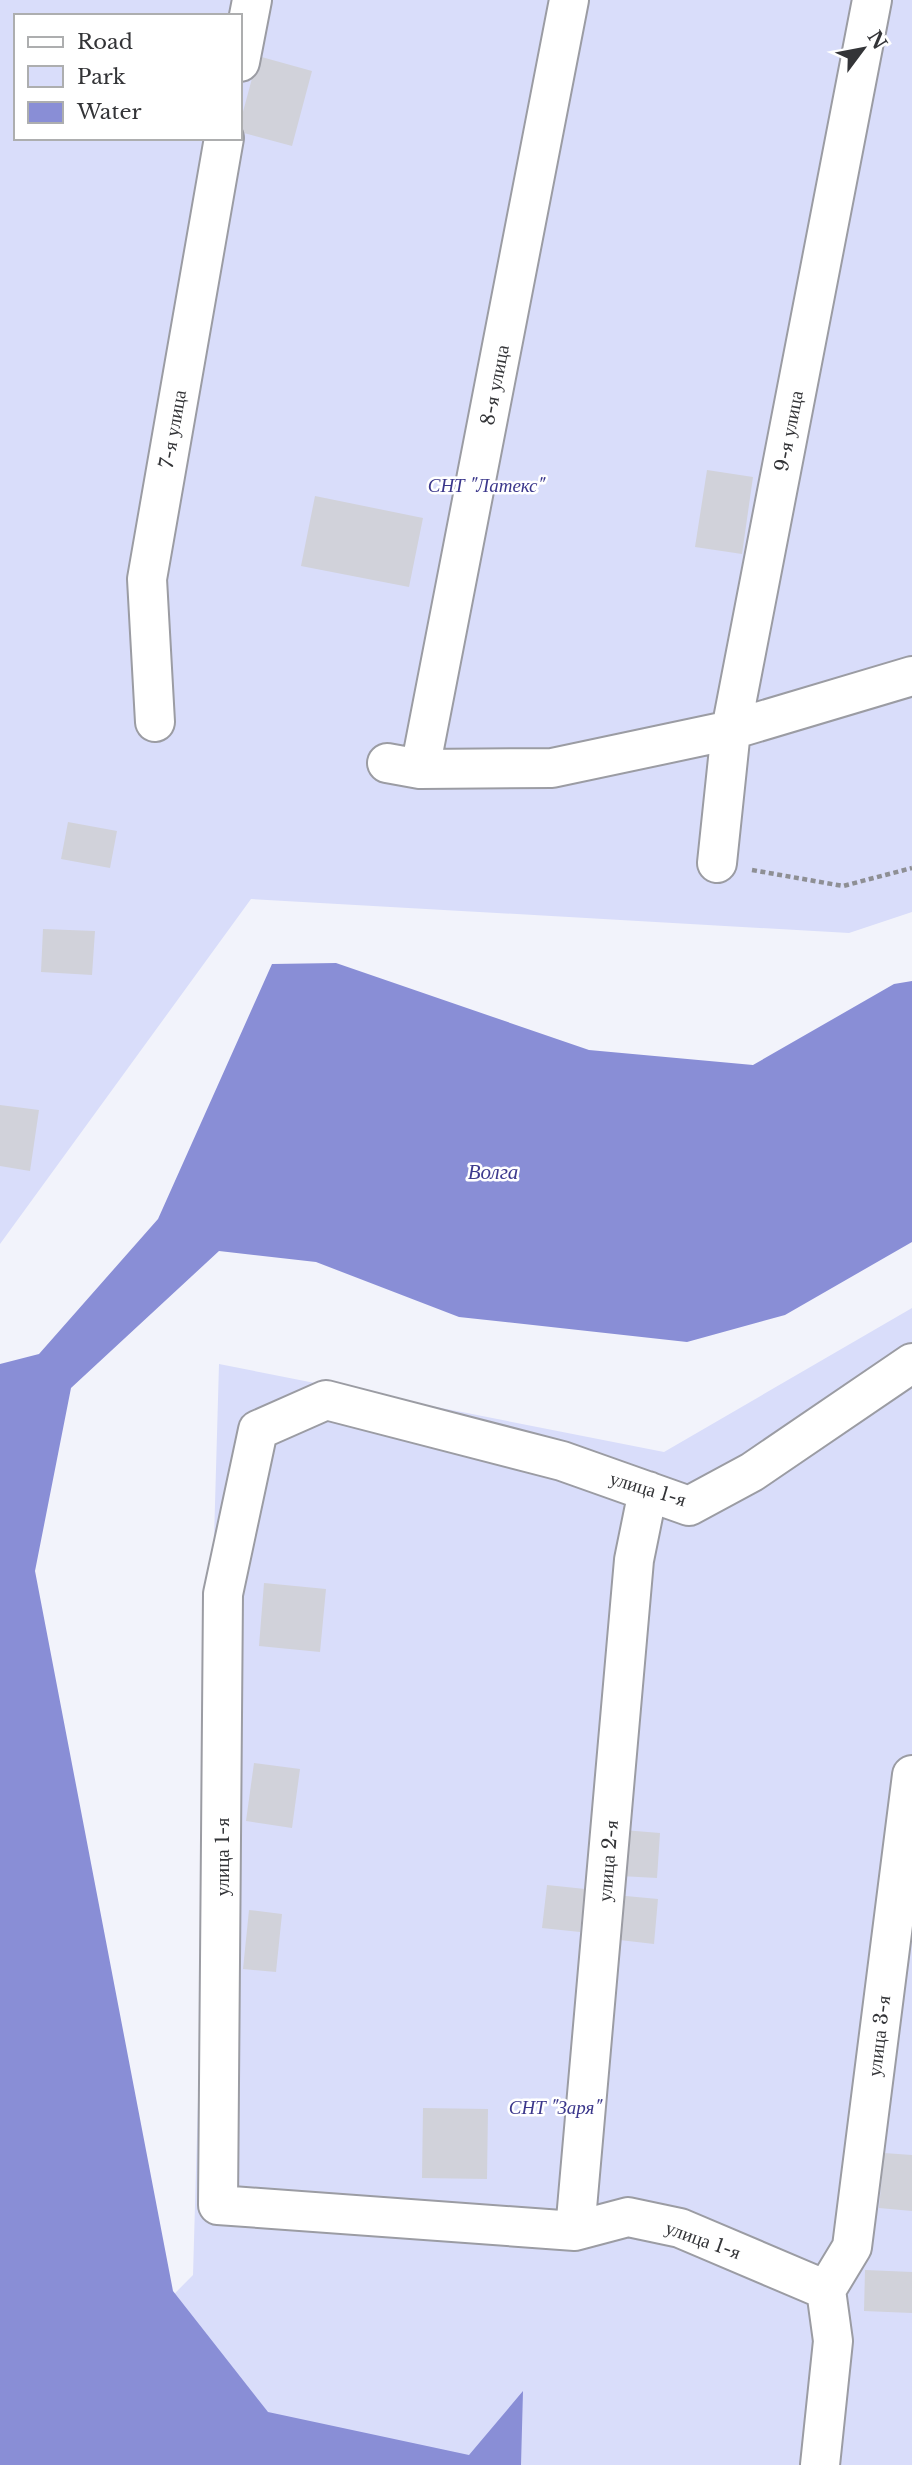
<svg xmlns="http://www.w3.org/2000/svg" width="912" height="2465" viewBox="0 0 912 2465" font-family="'Libre Baskerville',serif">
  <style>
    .green { fill: #d9ddfa; fill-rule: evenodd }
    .water { fill: #898ed6 }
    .building { fill: #d1d2da }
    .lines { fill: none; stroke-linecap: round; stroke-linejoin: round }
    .minor-casing { stroke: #9b9ca3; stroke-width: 42 }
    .path { stroke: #8e8f94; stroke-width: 4.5; stroke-dasharray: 5 3.5; stroke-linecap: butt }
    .minor { stroke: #fff; stroke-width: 38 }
    .labels { text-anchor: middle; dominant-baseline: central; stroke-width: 5; stroke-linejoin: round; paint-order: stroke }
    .street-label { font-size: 19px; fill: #333437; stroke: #fff }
    .park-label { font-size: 19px; font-style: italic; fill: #3b378b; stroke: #fff }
    .water-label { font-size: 21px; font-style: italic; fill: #3d3a8e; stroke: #fff }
  </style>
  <rect width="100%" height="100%" fill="#f2f3fb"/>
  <path class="green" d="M0,0H912V912L849,933L251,899L0,1244ZM16,16H240V138H16Z
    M912,1308V2465H5L193,2275L219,1364L664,1452Z"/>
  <path class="water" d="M336,963L589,1050L753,1065L894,984L912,981V1242L785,1315L687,1342L459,1317L316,1262L219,1251L71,1388L35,1571L173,2291L268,2412L469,2455L523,2391L521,2465H0V1364L39,1354L158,1219L272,964Z"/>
  <path class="building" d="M258,56L312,71L292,146L240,132V123Z
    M707,470L753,477L742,554L695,547Z
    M315,496L423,518L409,587L301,566Z
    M68,822L117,831L110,868L61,859Z
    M43,929L95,931L92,975L41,972Z
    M0,1105L39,1110L30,1171L0,1166Z
    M264,1583L326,1589L320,1652L259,1646Z
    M254,1763L300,1769L292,1828L246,1821Z
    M623,1830L660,1833L657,1878L620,1876Z
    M547,1885L585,1889L580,1932L542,1928Z
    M615,1895L658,1899L654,1944L611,1939Z
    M249,1910L282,1914L276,1972L243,1969Z
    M423,2108L488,2109L487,2179L422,2178Z
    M884,2153L912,2155V2211L879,2208Z
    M865,2270L912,2272V2313L864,2311Z"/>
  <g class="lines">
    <defs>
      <path id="minor" d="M240,62L252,0
        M155,722L147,579L224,138
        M387,763L420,769L552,768L731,730L912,676
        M420,769L569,0
        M717,863L731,730L872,0
        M575,2231L634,1560L648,1491
        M826,2290L852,2247L912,1775
        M820,2465L833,2341L826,2290L680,2228L628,2217L575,2231L218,2205L223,1594L258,1430L326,1400L562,1461L689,1506L752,1472L912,1363"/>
    </defs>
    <use href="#minor" class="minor-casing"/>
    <path class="path" d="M752,870L843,886L912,868"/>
    <use href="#minor" class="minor"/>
  </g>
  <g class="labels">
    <g class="street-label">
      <text transform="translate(495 385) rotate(-79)">8-я улица</text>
      <text transform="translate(173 429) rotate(-80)">7-я улица</text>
      <text transform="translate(789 431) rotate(-79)">9-я улица</text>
      <text transform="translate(648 1489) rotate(17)">улица 1-я</text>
      <text transform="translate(222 1857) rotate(-90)">улица 1-я</text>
      <text transform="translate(608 1861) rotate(-85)">улица 2-я</text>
      <text transform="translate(879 2036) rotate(-83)">улица 3-я</text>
      <text transform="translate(703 2240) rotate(20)">улица 1-я</text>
    </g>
    <g class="park-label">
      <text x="486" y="485">СНТ "Латекс"</text>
      <text x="555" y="2107">СНТ "Заря"</text>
    </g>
    <g class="water-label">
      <text x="493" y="1172">Волга</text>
    </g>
  </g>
  <rect x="14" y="14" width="228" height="126" fill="#ffffff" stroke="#adaeaf" stroke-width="2"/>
  <rect x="28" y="37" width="35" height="10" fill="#ffffff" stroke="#adaeaf" stroke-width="2"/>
  <text x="77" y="49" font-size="21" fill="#333437">Road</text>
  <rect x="28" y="66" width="35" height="21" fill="#d9ddfa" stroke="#adaeaf" stroke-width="2"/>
  <text x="77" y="84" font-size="21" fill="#333437">Park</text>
  <rect x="28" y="102" width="35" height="21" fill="#898ed6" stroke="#adaeaf" stroke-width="2"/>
  <text x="77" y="119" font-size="21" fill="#333437">Water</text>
  <g transform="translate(863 49) rotate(58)" stroke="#ffffff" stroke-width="5" paint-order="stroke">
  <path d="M0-5L12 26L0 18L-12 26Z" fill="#333437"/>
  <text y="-10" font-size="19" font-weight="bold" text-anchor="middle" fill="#333437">N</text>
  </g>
</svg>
